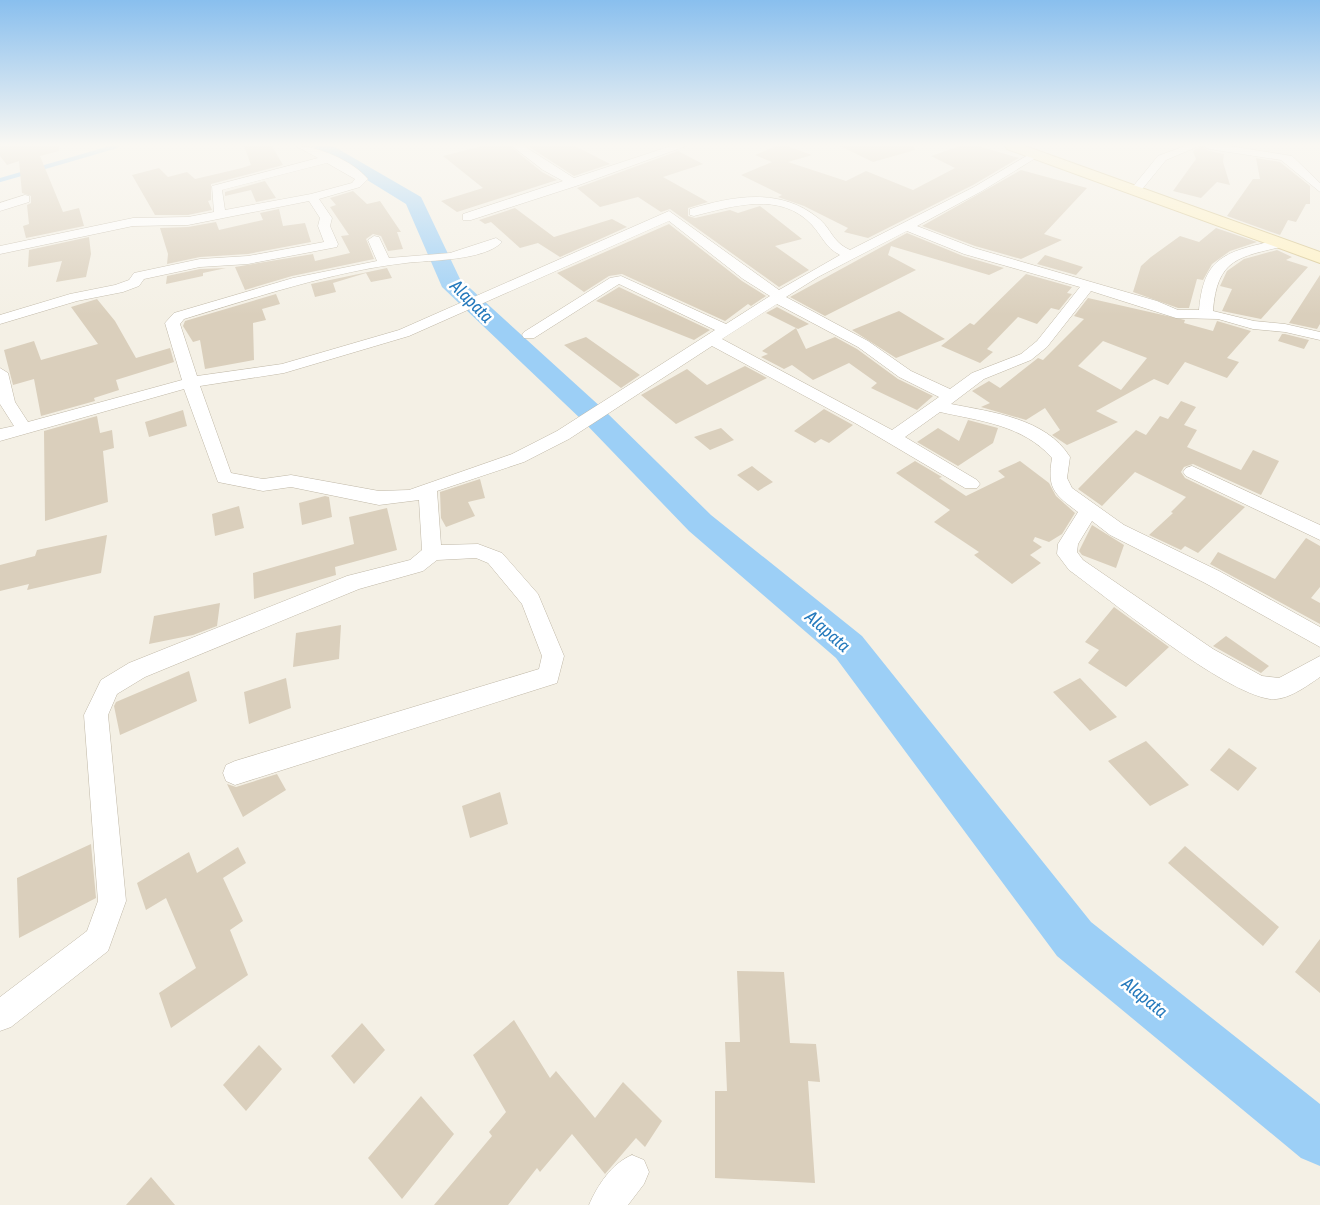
<svg xmlns="http://www.w3.org/2000/svg" width="1320" height="1205" viewBox="0 0 1320 1205" font-family="'Asap Condensed',sans-serif">
  <style>
    .lines { fill: none; stroke-linecap: round; stroke-linejoin: round }
    .stream { stroke: #9ccff6; stroke-width: 4 }
    .river { fill: #9ccff6; fill-rule: evenodd }
    .building { fill: #dacfbc; fill-rule: evenodd }
    .street-casing { stroke: #c0b8a7; stroke-width: 1 }
    .secondary-casing { stroke: #d7c691; stroke-width: 2 }
    .street { fill: #fff; fill-rule: evenodd }
    .secondary { fill: #fff2c4; fill-rule: evenodd }
    .labels { text-anchor: middle; dominant-baseline: central; stroke-width: 5; stroke-linejoin: round; paint-order: stroke }
    .water-label { font-size: 18px; font-style: italic; fill: #2479bc; stroke: #fff }
  </style>
  <rect width="100%" height="100%" fill="#f4f0e5"/>
  <g class="lines">
    <path class="stream" d="M38,169L117,146
      M0,180L28,172"/>
    <path class="river" d="M312,146H333L421,197L460,279L603,409L711,515L862,636L1091,922L1320,1104V1166L1301,1158L1057,956L836,658L689,531L583,421L442,287L406,204Z"/>
  </g>
  <path class="building" d="M0,146H59V151L40,156L63,212L79,208L84,226L26,238L23,226L29,224L27,205L31,203V196L22,193L19,161L7,165L0,156Z
    M244,146H272L283,165L211,184V200L208,201L212,210L188,215H155L132,175L159,168L168,177L187,172L195,179L242,168L251,165Z
    M482,146H510L542,172L557,180L457,212L441,201L483,188L443,156Z
    M528,146H575L610,164L574,176Z
    M776,146H787L812,155L788,162L846,181L866,171L913,190L955,168L931,156L960,146H978L1019,158L973,185L868,238L844,232L848,228L804,206L778,197L782,195L741,175L772,162L755,155Z
    M840,146H914L915,150L873,162Z
    M1201,146L1209,151L1224,154L1223,162L1230,185L1217,182L1201,198L1173,191L1196,159L1193,151Z
    M678,151L703,164L663,177L708,202L688,208V216L695,218L730,210L738,213L760,206L802,239L775,246L809,270L779,287L670,209L661,212L638,197L600,207L577,188Z
    M1256,158L1280,162L1310,186V204H1306L1296,222L1288,220L1280,235L1227,216L1253,179H1260Z
    M1021,170L1087,188L1044,234L1062,240L1021,259L975,246L922,226Z
    M265,181L276,198L256,202L251,190L225,196V192Z
    M353,191L367,204L380,201L401,232H397L403,249L388,251L381,236L373,234L366,239L374,259L292,276L245,290L235,267L313,254L315,261L350,253L341,236L349,235L330,207L336,205L330,198Z
    M515,208L554,237L612,219L627,227L560,257L538,243L520,248L491,222L485,224L479,220Z
    M279,209L283,226L305,223L311,242L248,254L200,257L167,264L168,254L160,228L188,227L216,222L219,230L263,220L260,213Z
    M669,224L742,281L766,296L751,306L748,304L725,321L622,274L609,276L584,292L557,273Z
    M1216,228L1257,242L1230,251L1212,264L1203,280L1197,279L1189,308H1178L1133,292L1141,266L1151,257L1180,236L1199,242Z
    M907,233L963,256L1004,268L989,275L891,246L888,255L916,270L825,316L790,297Z
    M89,237L91,254L86,277L56,282L62,261L28,267L29,250Z
    M1277,250L1292,257L1286,260L1308,267L1261,319L1222,311L1232,289L1220,286L1227,271L1244,259Z
    M1045,255L1083,267L1076,275L1037,264Z
    M226,268L203,273V276L166,284L167,276L200,269Z
    M387,268L392,278L371,282L366,273L333,283L336,292L315,297L311,284Z
    M1026,274L1072,287L1067,293L1072,294L1059,310L1051,308L1037,324L1018,317L987,349L993,352L980,363L941,346L970,323L974,325Z
    M1320,275V324L1317,329L1289,323Z
    M619,287L710,330L694,340L596,301Z
    M276,294L280,304L262,309L266,320L253,323L254,360L205,369L200,340L193,342L183,326L185,321Z
    M1088,298L1185,320L1184,323L1213,331L1217,321L1251,331L1227,358L1239,362L1227,378L1185,362L1168,385L1154,379L1096,411L1118,422L1067,445L1052,435L1060,430L1045,408L1026,420L981,407L990,403L972,391L989,381L1000,388L1038,358L1043,360L1084,319L1074,316ZM1103,341L1147,358L1121,390L1078,366Z
    M97,299L115,321L136,358L170,348L174,362L116,380L119,390L94,398L95,401L41,416L34,379L13,385L4,350L34,341L41,360L98,344L71,307Z
    M777,307L809,324L798,329L766,313Z
    M899,311L945,339L896,358L852,330Z
    M796,328L806,349L835,337L857,349L898,379L933,396L917,410L871,388L877,383L849,363L813,380L792,365L784,369L761,357L768,354L762,351Z
    M1282,334H1285L1309,340L1304,349L1278,341Z
    M586,337L640,375L621,388L564,345Z
    M745,366L767,378L676,424L641,395L687,369L707,385Z
    M1181,401L1196,407L1184,425L1197,430L1187,447L1241,470L1253,450L1279,461L1261,495L1193,464L1184,467L1181,472L1185,478L1245,507L1198,553L1185,546L1181,550L1149,535L1173,513L1171,512L1186,497L1135,472L1102,506L1078,489L1136,430L1146,435L1160,416L1168,419Z
    M824,409L853,425L829,443L821,439L815,443L794,431Z
    M183,410L187,426L149,437L145,422Z
    M97,416L100,433L112,430L114,448L103,451L108,502L45,521L44,431Z
    M968,420L998,428L993,443L958,466L917,442L938,428L959,441Z
    M721,428L734,440L710,450L694,437Z
    M915,461L942,477L939,478L966,496L1005,477L998,471L1020,461L1049,483L1056,496L1075,513L1062,534L1049,542L1035,537L1033,541L1042,547L1030,555L1041,563L1012,584L974,555L979,552L934,522L950,510L896,473Z
    M752,466L757,470L773,482L758,491L737,475Z
    M480,479L485,498L468,502L475,516L446,527L441,518L440,492Z
    M325,496L329,497L332,517L302,525L299,503Z
    M239,506L244,528L215,536L212,514Z
    M387,508L397,550L335,567L336,575L254,599L253,573L354,544L349,517Z
    M1092,525L1124,545L1116,568L1082,555L1079,551Z
    M107,535L101,573L27,590L29,584L0,591V565L35,556L37,550Z
    M1306,538L1320,546V587L1311,598L1320,603V624L1210,564L1218,552L1275,579Z
    M220,603L217,626L193,635L149,644L154,616Z
    M1114,607L1169,647L1126,687L1088,663L1099,650L1085,642Z
    M341,625L339,659L293,667L296,633Z
    M1226,636L1269,666L1261,673L1213,646Z
    M189,671L197,701L120,735L114,706L116,702Z
    M286,678L291,708L249,724L244,692Z
    M1080,678L1117,717L1090,731L1053,692Z
    M1146,741L1189,785L1150,806L1108,761Z
    M1229,748L1257,768L1238,791L1210,770Z
    M277,774L286,790L243,817L227,784L236,787Z
    M500,792L508,824L470,838L462,806Z
    M91,844L96,898L19,938L17,878Z
    M1185,846L1279,927L1263,946L1168,863Z
    M238,847L246,863L223,878L243,921L230,930L248,975L171,1028L159,993L196,968L166,898L146,910L137,883L189,852L197,873Z
    M1320,939V993L1295,972Z
    M737,971L784,972L790,1043L816,1044L820,1082L808,1081L815,1183L715,1178V1091H727L725,1042H740Z
    M514,1020L550,1078L556,1071L595,1118L623,1082L662,1121L645,1147L636,1138L605,1174L572,1134L540,1172L537,1168L508,1205H434L492,1136L489,1132L506,1112L473,1055Z
    M362,1023L385,1050L354,1084L331,1056Z
    M259,1045L282,1069L246,1111L223,1085Z
    M421,1096L454,1134L402,1199L368,1158Z
    M151,1177L175,1205H126Z"/>
  <g class="lines">
    <defs>
      <path id="street" d="M296,146C318,146 353,161 368,179L360,187L319,199L332,218L330,226L338,244L337,247L248,264L200,267L144,279L139,286L123,292L77,301L0,324V315L70,294L115,285L129,280L134,273L200,259L248,256L324,242L318,226L320,218L309,201L188,225L133,226L0,254V246L133,218L188,217L214,212L212,186L318,158ZM327,163L355,179L352,183L311,194L225,210L222,190Z
        M512,146H524L574,178L671,146H686L579,185L471,220H463V214L563,181L543,170Z
        M1185,146H1199L1166,160L1139,193H1131V189L1158,156Z
        M1204,146H1229L1292,156L1320,183V192L1281,160L1209,149Z
        M1035,151L1040,154L1039,156L982,191L917,226L974,248L1157,301L1178,310H1199C1203,268 1215,255 1256,245C1265,243 1276,238 1285,240V246C1239,257 1217,258 1213,311L1254,321L1285,324L1320,332V340L1285,332L1253,329L1218,319L1176,318L1091,291L1047,347L1031,360L984,379L951,404C991,412 1046,418 1070,457L1067,478L1072,488L1124,525L1219,571L1320,627V647L1205,583L1110,535L1092,521L1078,544L1077,552L1083,560L1213,649L1262,676L1279,678L1320,656V677C1307,686 1287,701 1270,699C1222,692 1112,601 1069,570L1057,554L1058,544L1078,512C1054,494 1047,489 1052,458C1023,425 980,421 940,412L905,437L977,480L980,484L977,488H965L855,423L712,346L569,439L524,462L437,491L441,545L478,544L502,553L538,594L564,656L557,683L235,785L226,781L223,773L226,765L235,761L539,669L542,656L522,604L488,563L476,558L437,560L423,571L359,589L145,677L117,694L108,715L126,901L108,951L11,1027L0,1031V997L87,931L98,901L84,715L101,680L129,663L347,576L410,560L422,550L419,500L379,505L291,487L263,491L218,482L184,389L0,441V429L14,426L0,404V368L8,373L15,402L28,422L182,380L165,323L174,313L293,278L377,261L368,240L374,236L379,237L389,258L450,253L496,238L502,242C484,261 430,260 406,263C334,271 254,298 184,319L180,324L197,376L282,364L399,330L669,211L779,290L840,255C825,247 823,237 812,225C781,191 733,206 694,216L690,215V209C733,196 780,187 818,218C832,229 831,241 850,250L974,187ZM669,221L743,279L770,296L726,324L621,276L610,278L524,332L522,335L524,338H534L619,284L715,330L557,431L512,454L409,490L379,491L291,475L263,479L231,473L200,386L284,373L409,336ZM907,231L964,254L1080,287L1037,341L1021,354L972,373L950,389L911,371L868,341L786,297L818,277ZM777,304L858,347L899,377L939,397L892,430L722,339Z
        M25,195L29,196V202L0,211V203Z
        M1192,466L1320,525V540L1186,476L1183,472L1186,468Z
        M632,1155L644,1160L649,1172L644,1184L628,1205H589C597,1186 612,1163 632,1155Z"/>
      <path id="secondary" d="M1005,146H1025L1320,252V263L1007,149Z"/>
    </defs>
    <use href="#street" class="street-casing"/>
    <use href="#secondary" class="secondary-casing"/>
    <use href="#street" class="street"/>
    <use href="#secondary" class="secondary"/>
  </g>
  <linearGradient id="sky" x2="0" y2="1"><stop stop-color="#89bfee"/><stop offset="0.46" stop-color="#faf8f3"/><stop offset="1" stop-color="#faf8f3" stop-opacity="0"/></linearGradient>
  <rect width="1320" height="315" fill="url(#sky)"/>
  <g class="labels">
    <g class="water-label">
      <text transform="translate(472 301) rotate(45)">Alapata</text>
      <text transform="translate(828 631) rotate(41)">Alapata</text>
      <text transform="translate(1145 997) rotate(39)">Alapata</text>
    </g>
  </g>
</svg>
